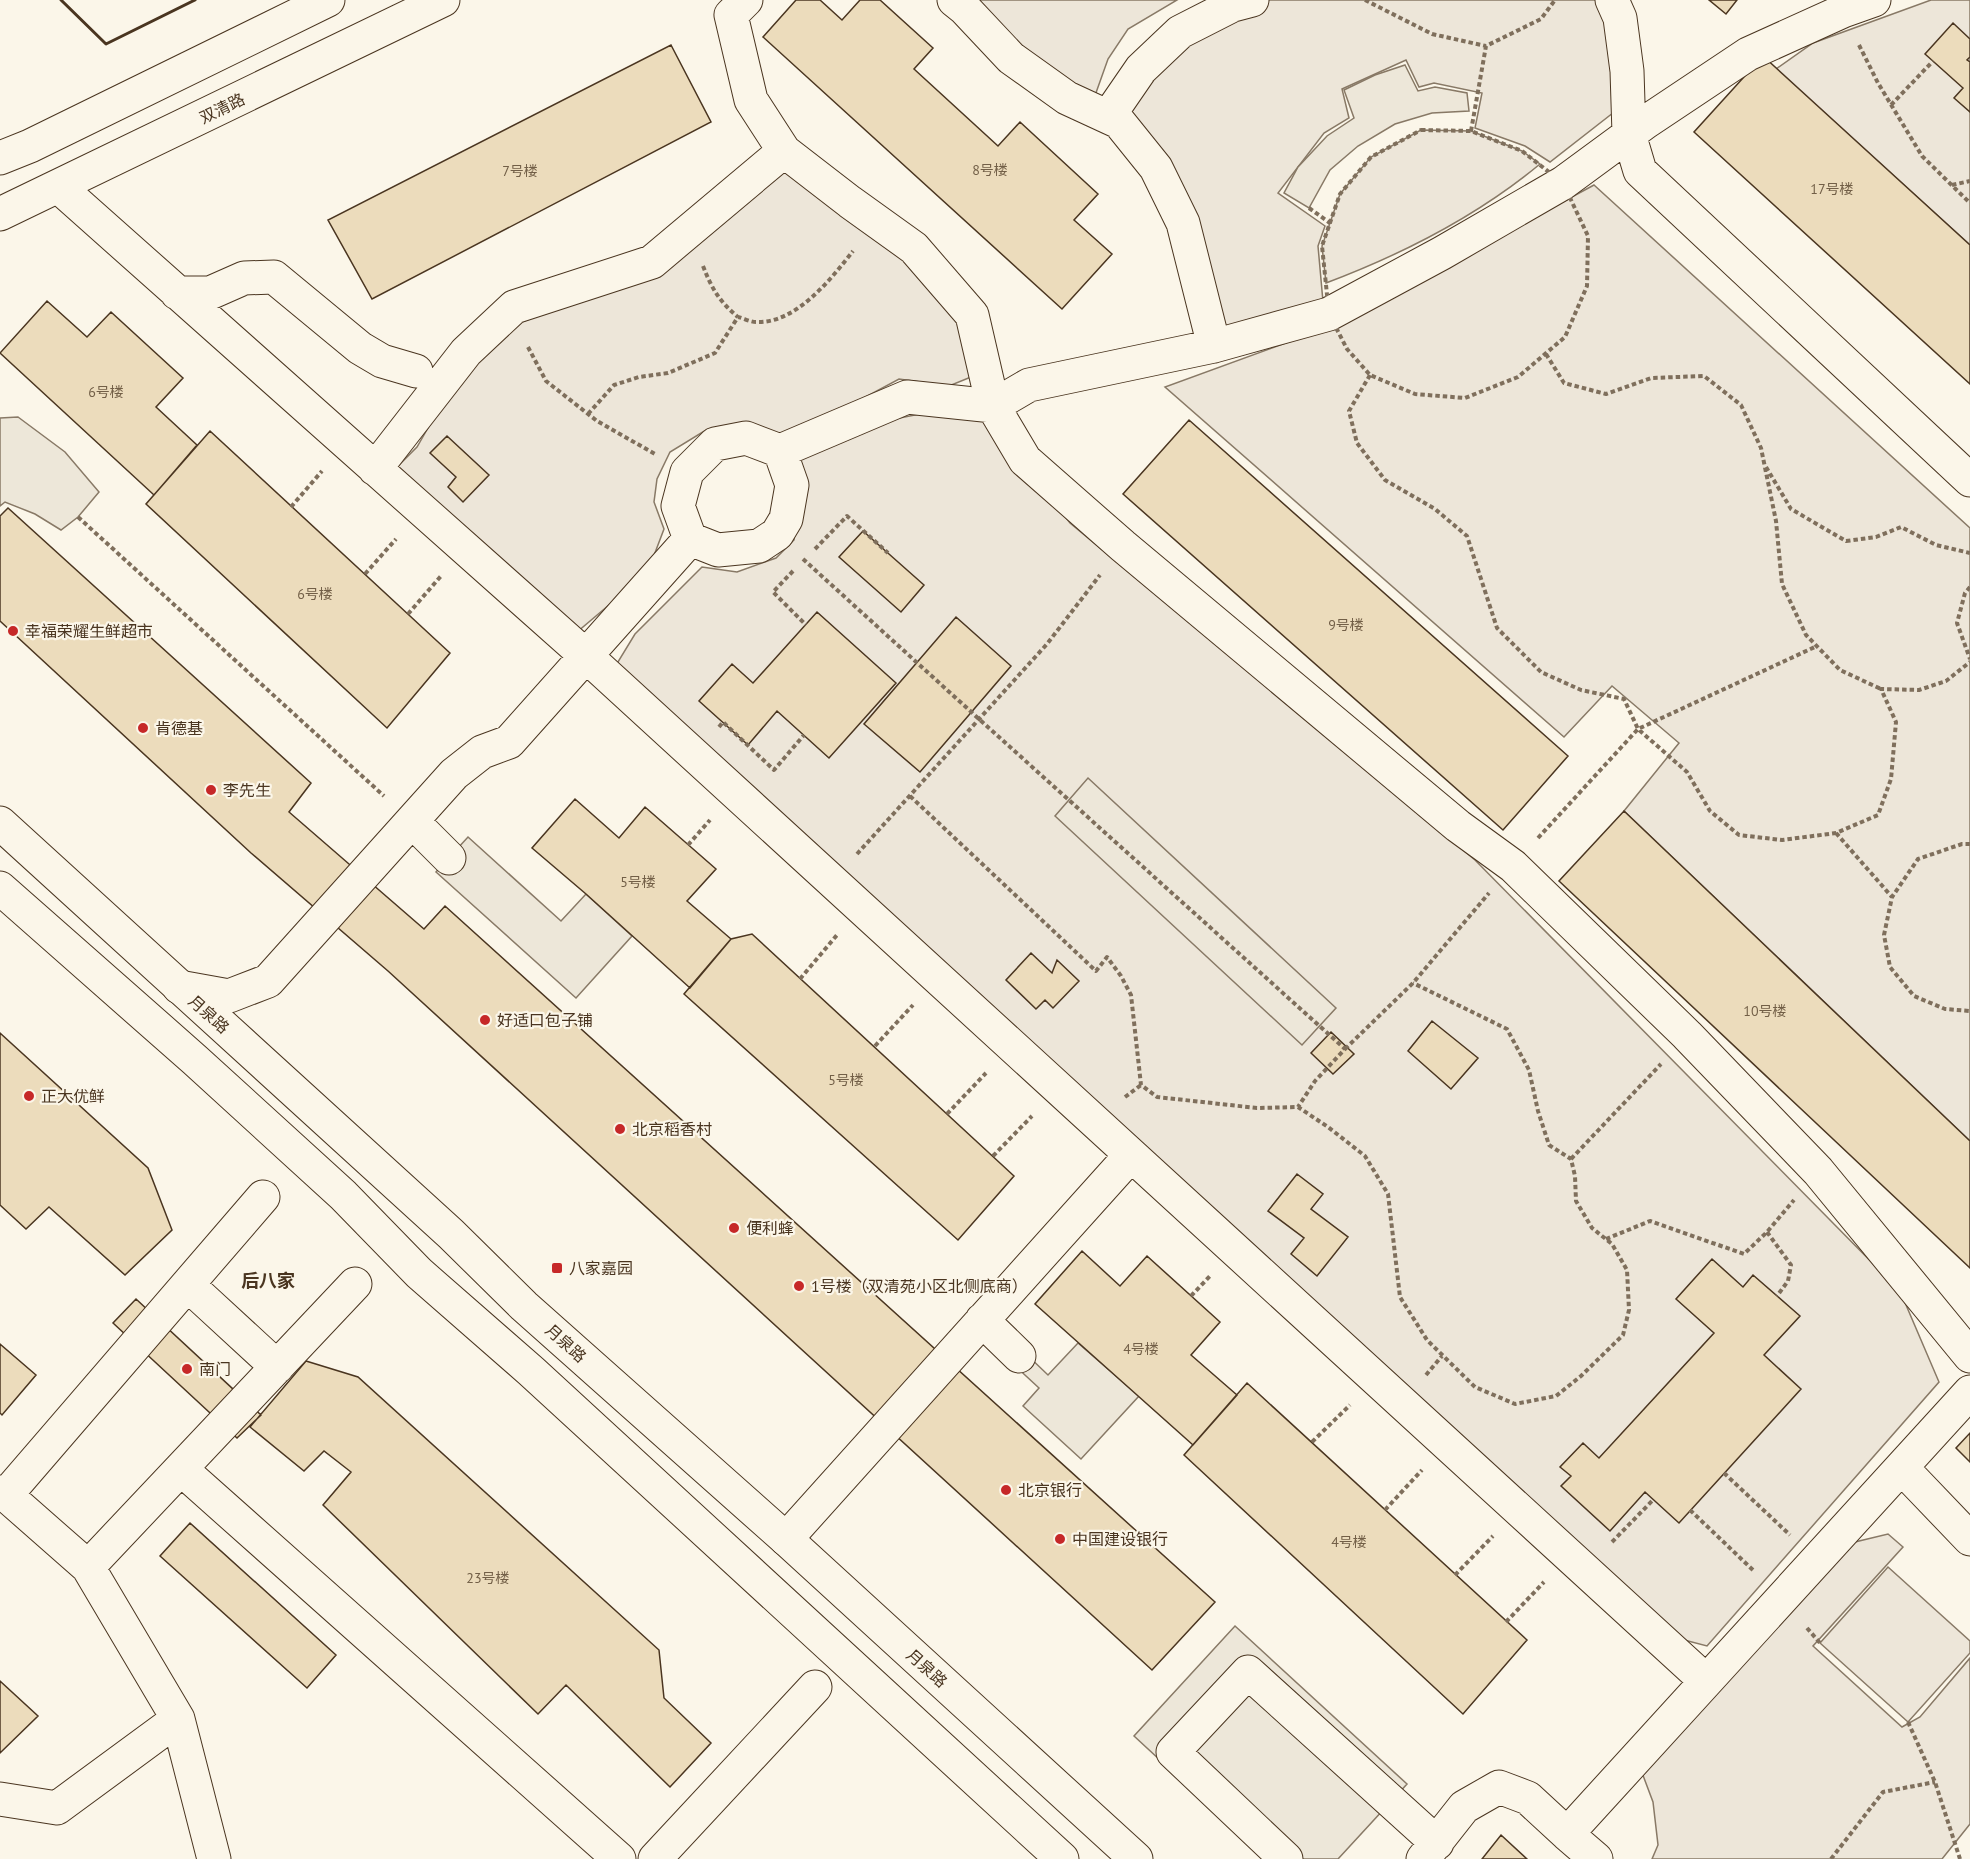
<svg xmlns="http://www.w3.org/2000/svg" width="1970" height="1859" viewBox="0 0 1970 1859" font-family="'PT Sans','Noto Sans SC',sans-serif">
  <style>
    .green { fill: #ede6d9; stroke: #887966; stroke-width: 1.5 }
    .parking { fill: #ede7d9; stroke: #887966; stroke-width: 1.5 }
    .building { fill: #ecdcbc; stroke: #4a3520; stroke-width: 1.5 }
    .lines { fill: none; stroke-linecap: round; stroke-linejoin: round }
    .minor-casing { stroke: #4a3520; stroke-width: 35 }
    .major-casing { stroke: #4a3520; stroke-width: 35 }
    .path { stroke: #7f6f5c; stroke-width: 4; stroke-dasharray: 4.5 3; stroke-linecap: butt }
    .minor { stroke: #fbf6e9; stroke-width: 33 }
    .major { stroke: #fbf6e9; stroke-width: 33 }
    .wall { stroke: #4a3520; stroke-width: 3 }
    .poi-dot { fill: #c62828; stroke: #fbf6e9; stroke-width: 2 }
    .labels { text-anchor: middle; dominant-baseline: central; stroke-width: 4.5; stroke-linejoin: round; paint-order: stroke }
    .number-label { font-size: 14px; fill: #725f47 }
    .street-label { font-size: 16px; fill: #4a3520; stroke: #fbf6e9 }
    .poi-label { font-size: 16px; fill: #4a3520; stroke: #fbf6e9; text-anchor: start }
    .neighbourhood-label { font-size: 18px; font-weight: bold; fill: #4a3520; stroke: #fbf6e9 }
  </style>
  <rect width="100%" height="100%" fill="#fbf6e9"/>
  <path class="green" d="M961,0H1177L1128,29L1108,59L1092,104Z
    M1261,0H1603L1618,109L1550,162L1525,146L1475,128L1482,93L1434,83L1419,87L1406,60L1342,89L1349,118L1324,133L1278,193L1325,226L1318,246L1324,313L1216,342L1201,268L1113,116L1143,72Z
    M1931,0H1970V245L1776,69L1813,43Z
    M1421,130L1471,131L1522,151L1540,164C1476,217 1403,254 1326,283L1322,246L1340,194L1371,157Z
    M779,161L836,203L910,266L967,334L971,377L949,386L899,379L780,443L742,426L706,430L670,452L657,479L654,502L664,529L653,558L622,594L577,632L395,469L417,447L448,393L502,330L554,309Z
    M1594,185L1970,528V1141L1624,811L1679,743L1612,686L1564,737L1165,387L1335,325Z
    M930,412L988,417L1070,523L1475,860L1900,1291L1939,1382L1707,1646L1669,1636L613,670L635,634L702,567L737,572L776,558L794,540L799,500L795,460L869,424Z
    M1888,1534L1903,1547L1813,1646L1902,1727L1920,1717L1970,1658V1824L1942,1859H1652L1658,1845L1653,1802L1641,1770L1855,1542Z
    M1888,1567L1970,1641V1653L1908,1722L1820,1643Z"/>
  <path class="parking" d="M1405,65L1418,91L1435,87L1467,93L1469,111L1432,113L1395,124L1358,146L1330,170L1309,208L1284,193L1298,167L1327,136L1354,118L1344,90L1375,75Z
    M18,417L65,452L99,492L78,517L61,530L35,514L5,502L0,506V418Z
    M1088,778L1336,1008L1302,1045L1055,816Z
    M468,837L561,921L586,894L632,936L576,998L436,872Z
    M1078,1343L1139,1396L1081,1459L1023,1406L1039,1388L1012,1363L1023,1351L1048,1375Z
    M1235,1626L1407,1784L1338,1859H1267L1134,1736Z"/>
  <path class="building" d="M796,0H820L842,20L860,0H880L933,48L914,69L998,146L1020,122L1098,194L1074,220L1112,254L1062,309L763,37Z
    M1709,0H1737L1726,14Z
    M1953,23L1970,39V57L1967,60L1970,62V112L1954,98L1963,88L1925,54Z
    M671,45L711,122L372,299L328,220Z
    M1763,56L1970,245V384L1694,132Z
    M47,301L87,337L111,312L183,378L156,407L197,445L154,495L0,353Z
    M1189,420L1568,756L1503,830L1123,494Z
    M210,431L450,653L387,728L146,504Z
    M447,436L489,475L463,502L448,487L456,477L430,453Z
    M8,508L311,783L289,812L424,929L445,906L1215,1602L1152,1670L388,971L251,853L0,621V516Z
    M863,531L924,585L901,612L839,557Z
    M817,612L896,683L829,758L777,711L748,745L699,701L732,664L753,683Z
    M956,617L1011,666L920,772L864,724Z
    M575,799L619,838L645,807L716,869L687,901L731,939L690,988L586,894L532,848Z
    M1624,811L1970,1141V1268L1559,881Z
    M752,934L1014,1176L958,1240L684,994L731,939Z
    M1031,953L1052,973L1057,960L1079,981L1053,1008L1045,1000L1036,1009L1006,980Z
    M1432,1021L1478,1058L1451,1089L1408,1051Z
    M1331,1032L1354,1054L1333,1074L1311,1053Z
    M0,1033L148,1168L172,1230L125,1275L49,1207L26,1229L0,1205Z
    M1297,1174L1323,1194L1311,1209L1348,1237L1317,1276L1291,1254L1304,1238L1268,1211Z
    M1082,1251L1120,1286L1147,1256L1220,1322L1191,1355L1237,1395L1193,1445L1035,1304Z
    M1712,1259L1743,1287L1753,1275L1800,1316L1764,1355L1801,1389L1679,1523L1645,1492L1610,1531L1561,1486L1571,1476L1560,1467L1583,1443L1599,1458L1714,1333L1676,1299Z
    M136,1299L261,1415L237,1438L113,1323Z
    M0,1344L36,1375L2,1415L0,1413Z
    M306,1361L358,1377L659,1650L664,1698L711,1743L670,1787L566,1685L538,1714L323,1505L351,1472L324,1451L304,1471L250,1427Z
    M1247,1383L1527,1640L1463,1714L1184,1455Z
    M1970,1433V1462L1956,1448Z
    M190,1523L336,1655L307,1688L160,1556Z
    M0,1681L38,1716L0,1753Z
    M1501,1835L1527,1859H1482Z"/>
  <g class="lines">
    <defs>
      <path id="minor" d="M746,0L731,15L751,100L784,151L850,202L914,248L972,315L993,406L1025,460L1123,546L1458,826L1513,866L1687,1035L1818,1171L1970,1356
        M954,0L964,8L1011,58L1067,98L1119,122L1156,168L1183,223L1214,346
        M1612,0L1620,18L1627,71L1629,134L1640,171L1970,480
        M1108,117L1141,69L1180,32L1233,5L1252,0
        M59,187L585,655L1706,1681
        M177,293H210L244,278L274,277L360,348L382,361L416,371
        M375,469L466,352L514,307L652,262L784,151
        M690,539L718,550L759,546L777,534L786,519L792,485L780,451
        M412,821L449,858
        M179,987L229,996L268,981L454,774L482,752L509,742L690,539L678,506L687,472L715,444L746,438L780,451L907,397L993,406L1029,385L1214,346L1329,314L1442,253L1563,183L1646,122L1748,54L1843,11L1874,0
        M188,1285L277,1367
        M982,1320L1019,1356
        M1902,1468L1970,1539
        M181,1469L619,1859
        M0,1492L6,1495L88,1567L178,1719L214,1859
        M6,1495L263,1197
        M786,1539L1131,1155
        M88,1567L355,1284
        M0,1799L57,1808L178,1719
        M1567,1834L1596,1859
        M655,1859L815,1687
        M1286,1859L1173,1752L1248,1672L1437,1843
        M1423,1859L1464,1807L1499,1787L1528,1798L1567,1834L1970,1392"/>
      <path id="major" d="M0,158L30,146L328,0
        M0,214L443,0
        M0,823L451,1234L524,1306L786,1539L1136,1859
        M0,888L195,1060L343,1195L419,1273L531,1371L1062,1859"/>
    </defs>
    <use href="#minor" class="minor-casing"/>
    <use href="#major" class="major-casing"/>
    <path class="path" d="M1365,0L1432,34L1486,46
      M1859,45L1878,83L1922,156L1970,203
      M1891,105L1933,61
      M1421,130L1471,131L1522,151L1563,183L1588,236L1587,286L1565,337L1518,377L1465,398L1415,394L1370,375L1347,349L1329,314L1322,246L1340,194L1371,157Z
      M1471,131L1486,46L1541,19L1555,0
      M1952,185L1970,181
      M1309,208L1330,223
      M703,266C712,289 719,301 738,317
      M528,347L546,381L597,421L655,454
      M1546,354L1564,383L1606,394L1651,378L1704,376L1741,405L1761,448L1776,521L1782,584L1806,635L1840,670L1881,689
      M1370,375L1349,411L1357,443L1385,480L1435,509L1467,536L1497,628L1541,672L1581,690L1624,699L1638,729L1687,772L1710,811L1739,835L1782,840L1836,833L1878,815L1891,779L1896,722L1881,689L1919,690L1946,681L1970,662
      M588,414L614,385L639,377L668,373L715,353L738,317C743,318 750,322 756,322C796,324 831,279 853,251
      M1766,467L1791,509L1846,541L1876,537L1901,527L1936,545L1970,553
      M291,507L322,471
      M78,517L384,796
      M815,549L847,516L888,553
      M803,559L979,719L1345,1049L1315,1081L1298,1107
      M793,571L773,592L806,625
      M365,574L396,539
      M1970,587L1965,593L1957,623L1970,659
      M408,614L441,576
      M719,727L723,722L774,770L804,735
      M910,796L1096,971L1107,957L1121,976L1131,995L1141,1085L1157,1097L1257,1108L1298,1107L1328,1127L1365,1156L1388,1194L1400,1297L1427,1340L1475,1387L1515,1404L1556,1396L1581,1376L1623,1335L1629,1310L1627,1270L1612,1244L1592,1228L1576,1201L1575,1176L1571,1159L1549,1145L1538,1111L1529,1070L1507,1029L1413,983
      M1836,833L1892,897
      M1538,838L1638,729L1817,646
      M1970,844H1962L1918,859L1892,897L1884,935L1890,967L1914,996L1945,1009L1970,1011
      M688,845L710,820
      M857,854L1047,644L1100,575
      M800,979L837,935
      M875,1046L913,1005
      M1345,1049L1413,983L1489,893
      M1125,1097L1141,1085
      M947,1114L986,1073
      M993,1156L1032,1116
      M1571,1159L1661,1064
      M1767,1232L1791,1265L1788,1281L1777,1296
      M1606,1239L1650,1221L1744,1254L1767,1232L1794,1200
      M1191,1296L1210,1276
      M1426,1375L1442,1356
      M1312,1442L1350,1405
      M1724,1473L1790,1535
      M1385,1510L1422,1470
      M1690,1510L1755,1572
      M1612,1542L1653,1500
      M1455,1575L1493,1536
      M1506,1622L1544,1582
      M1807,1628L1820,1643
      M1908,1722L1935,1782L1960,1859
      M1831,1859L1883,1792L1935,1782"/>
    <use href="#minor" class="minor"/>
    <use href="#major" class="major"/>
    <path class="wall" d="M61,0L106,44L195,0"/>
  </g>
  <g class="poi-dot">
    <circle cx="13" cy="631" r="6"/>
    <circle cx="143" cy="728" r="6"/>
    <circle cx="211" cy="790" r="6"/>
    <circle cx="485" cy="1020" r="6"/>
    <circle cx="29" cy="1096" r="6"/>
    <circle cx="620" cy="1129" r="6"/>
    <circle cx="734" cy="1228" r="6"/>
    <rect x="551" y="1262" width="12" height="12" rx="3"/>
    <circle cx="799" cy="1286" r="6"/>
    <circle cx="187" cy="1369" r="6"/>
    <circle cx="1006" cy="1490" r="6"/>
    <circle cx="1060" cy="1539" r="6"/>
  </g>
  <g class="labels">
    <g class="number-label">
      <text x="990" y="170">8号楼</text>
      <text x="520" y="171">7号楼</text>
      <text x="1832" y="189">17号楼</text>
      <text x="106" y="392">6号楼</text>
      <text x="315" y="594">6号楼</text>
      <text x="1346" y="625">9号楼</text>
      <text x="638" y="882">5号楼</text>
      <text x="1765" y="1011">10号楼</text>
      <text x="846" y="1080">5号楼</text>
      <text x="1141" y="1349">4号楼</text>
      <text x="1349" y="1542">4号楼</text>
      <text x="488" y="1578">23号楼</text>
    </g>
    <g class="street-label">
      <text transform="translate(222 108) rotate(-26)">双清路</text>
      <text transform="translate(209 1014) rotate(42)">月泉路</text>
      <text transform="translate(566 1343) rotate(42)">月泉路</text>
      <text transform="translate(927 1668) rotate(42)">月泉路</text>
    </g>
    <g class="poi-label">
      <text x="25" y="631">幸福荣耀生鲜超市</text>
      <text x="155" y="728">肯德基</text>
      <text x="223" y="790">李先生</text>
      <text x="497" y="1020">好适口包子铺</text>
      <text x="41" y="1096">正大优鲜</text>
      <text x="632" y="1129">北京稻香村</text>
      <text x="746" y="1228">便利蜂</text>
      <text x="569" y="1268">八家嘉园</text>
      <text x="811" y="1286">1号楼（双清苑小区北侧底商）</text>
      <text x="199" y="1369">南门</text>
      <text x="1018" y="1490">北京银行</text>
      <text x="1072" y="1539">中国建设银行</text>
    </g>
    <g class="neighbourhood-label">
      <text x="268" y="1280">后八家</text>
    </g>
  </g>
</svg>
